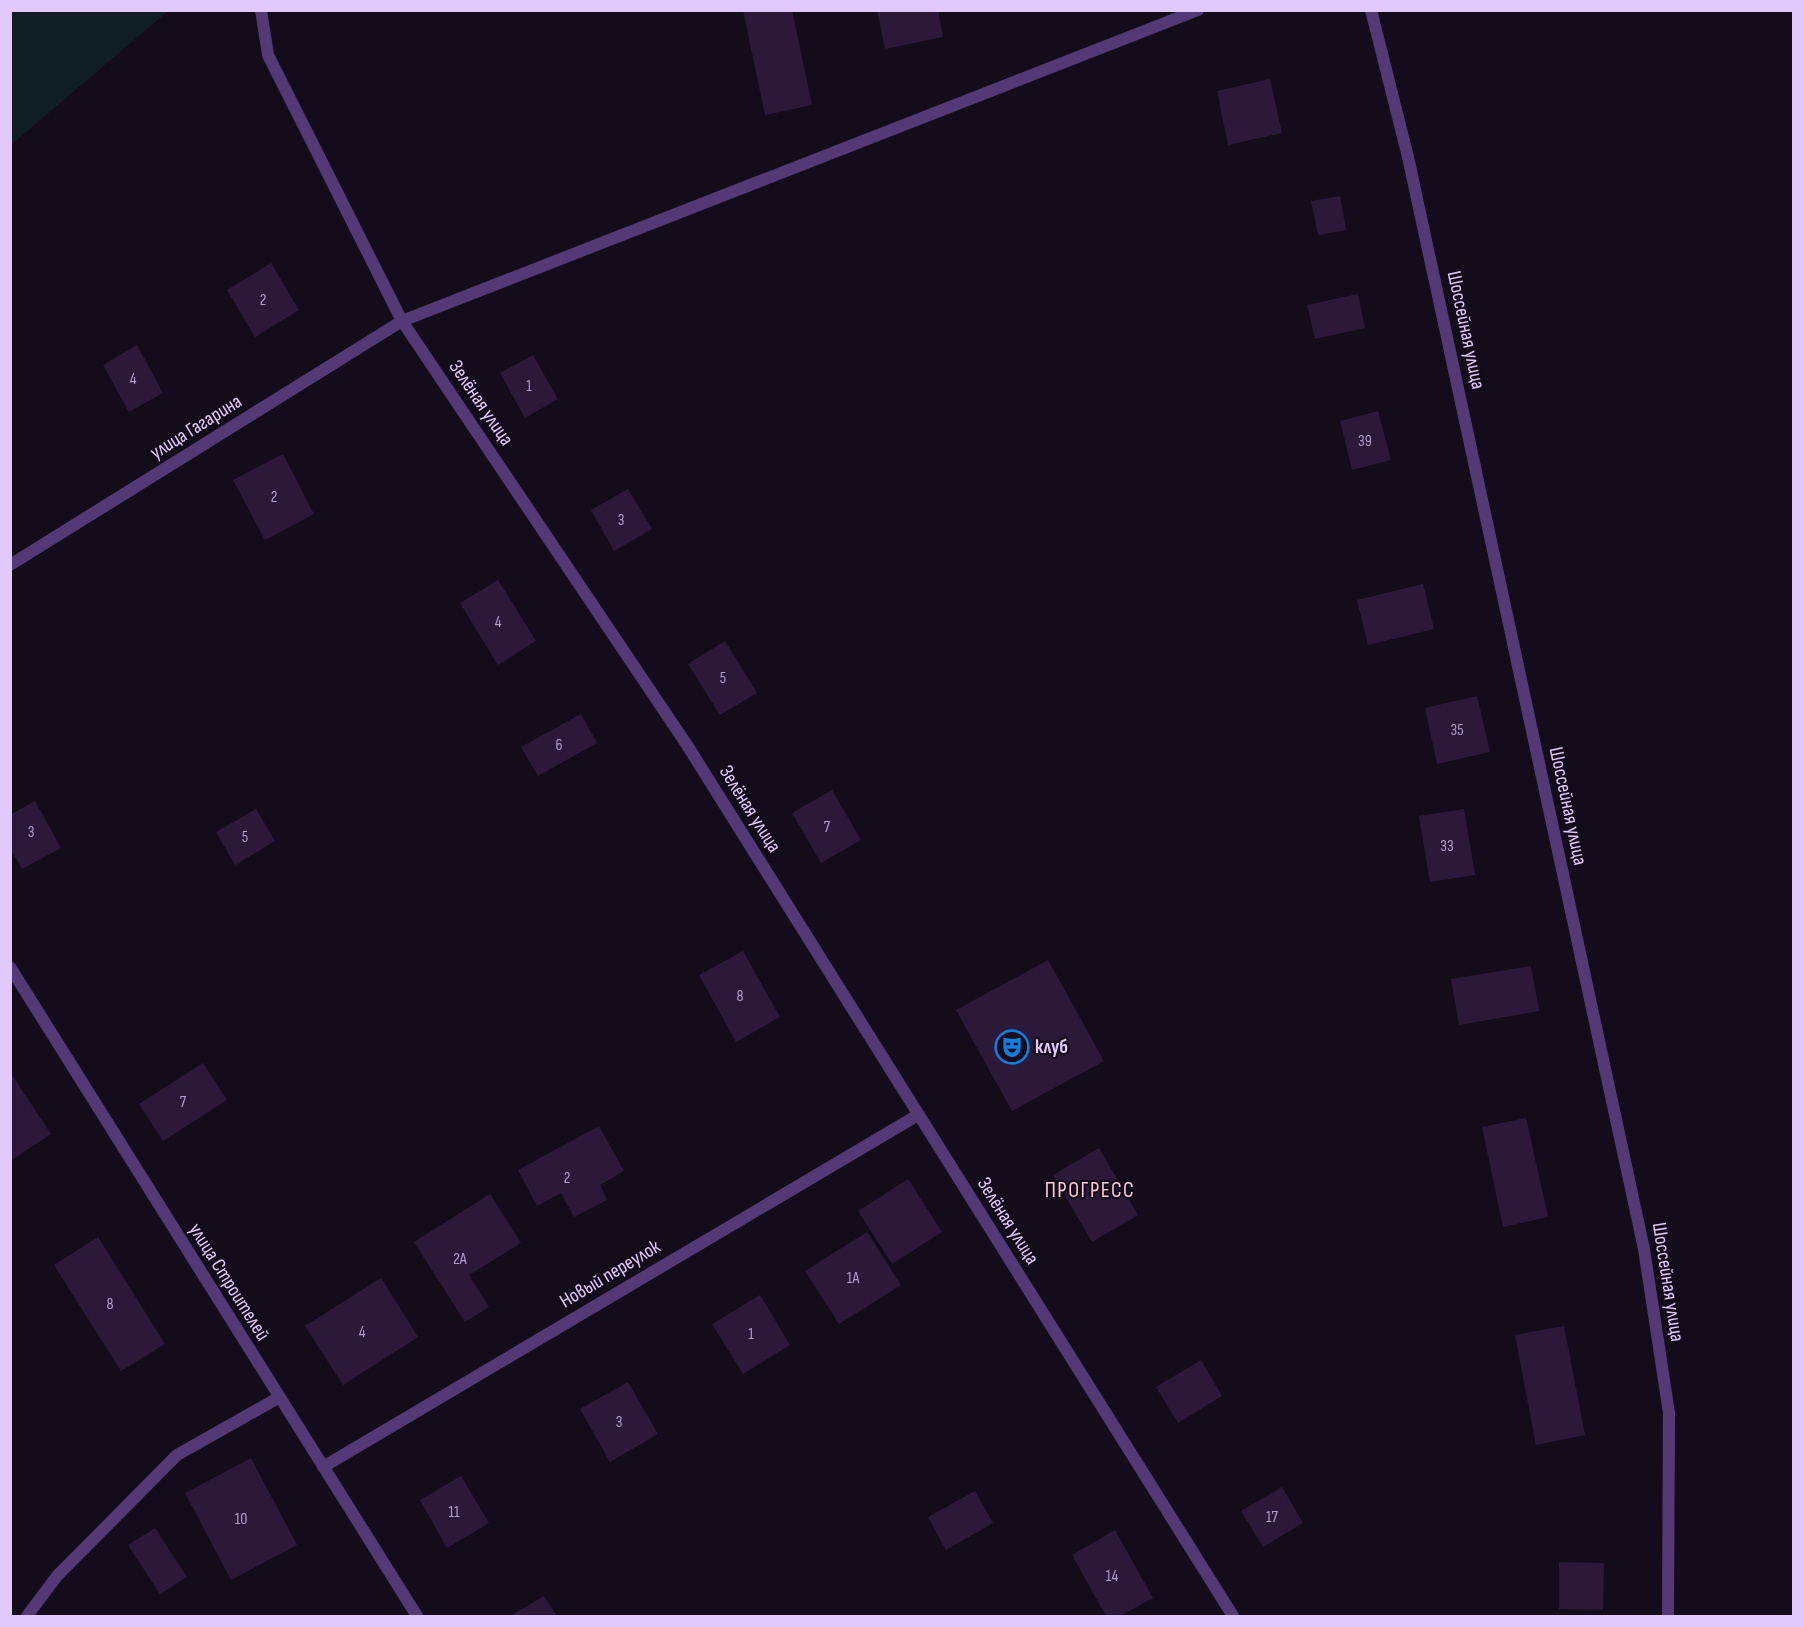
<svg xmlns="http://www.w3.org/2000/svg" width="1804" height="1627" viewBox="0 0 1804 1627" font-family="'Sofia Sans Condensed',sans-serif">
  <style>
    .green { fill: #101d24 }
    .building { fill: #2c193a }
    .lines { fill: none; stroke-linecap: round; stroke-linejoin: round }
    .minor { stroke: #533a76; stroke-width: 12 }
    .labels { text-anchor: middle; dominant-baseline: central; stroke-width: 4.5; stroke-linejoin: round; paint-order: stroke }
    .number-label { font-size: 16px; fill: #b49dcb }
    .street-label { font-size: 20px; fill: #e2c9fb; stroke: #140c1b }
    .poi-label { font-size: 20px; font-weight: bold; fill: #e2c9fb; stroke: #140c1b; text-anchor: start }
    .quarter-label { font-size: 22px; letter-spacing: 1.5px; fill: #fbcbd8; stroke: #140c1b }
  </style>
  <rect width="100%" height="100%" fill="#140c1b"/>
  <path class="green" d="M11,10H168V11L11,145Z"/>
  <path class="building" d="M743,10H792L812,105L765,115Z
    M877,10H938L943,37L885,49Z
    M1270,79L1282,133L1228,145L1217,91Z
    M1340,196L1346,230L1318,235L1311,201Z
    M271,263L299,310L255,337L227,290Z
    M1358,294L1365,328L1315,339L1307,305Z
    M137,345L163,393L129,412L103,365Z
    M533,355L558,399L525,418L500,373Z
    M1378,411L1391,460L1352,470L1340,421Z
    M283,454L314,514L265,540L233,480Z
    M628,489L652,529L614,551L591,510Z
    M498,580L536,641L498,665L460,603Z
    M1423,584L1434,629L1368,645L1357,600Z
    M725,641L757,693L720,715L688,664Z
    M1477,696L1490,752L1437,764L1425,708Z
    M581,714L597,743L538,776L521,747Z
    M832,790L861,840L821,863L792,813Z
    M35,801L61,848L22,869L10,848V815Z
    M256,809L275,841L235,865L216,832Z
    M1464,809L1475,875L1430,882L1419,816Z
    M743,951L780,1017L736,1042L699,975Z
    M1048,960L1104,1061L1012,1111L956,1010Z
    M1531,966L1539,1011L1459,1025L1451,979Z
    M203,1063L227,1100L163,1141L139,1104Z
    M10,1072L51,1134L10,1161Z
    M1526,1118L1548,1217L1503,1227L1482,1127Z
    M599,1126L624,1171L600,1185L607,1200L574,1217L561,1193L537,1206L518,1170Z
    M1099,1148L1138,1215L1092,1242L1053,1175Z
    M908,1179L942,1232L892,1264L858,1211Z
    M490,1194L521,1243L469,1275L489,1307L465,1322L414,1242Z
    M867,1232L901,1285L839,1324L805,1271Z
    M98,1237L165,1344L121,1371L54,1265Z
    M381,1278L418,1337L343,1385L305,1326Z
    M760,1295L790,1345L743,1374L712,1324Z
    M1564,1326L1585,1435L1536,1445L1515,1335Z
    M1201,1360L1222,1396L1178,1423L1156,1387Z
    M628,1382L658,1434L610,1462L580,1409Z
    M251,1458L297,1545L231,1580L185,1493Z
    M461,1476L489,1523L447,1548L420,1500Z
    M1282,1487L1303,1523L1263,1547L1241,1511Z
    M975,1491L993,1523L946,1550L928,1517Z
    M155,1528L187,1577L160,1594L128,1545Z
    M1115,1530L1153,1598L1120,1616H1106L1072,1555Z
    M1559,1562L1604,1563L1603,1610L1559,1609Z
    M544,1596L557,1616H510Z"/>
  <g class="lines">
    <path class="minor" d="M261,10L268,55L402,321L687,745L1233,1616
      M1371,10L1408,157L1644,1249L1669,1413L1668,1616
      M10,565L402,321L1198,10
      M10,967L417,1616
      M323,1467L918,1115
      M27,1616L57,1576L177,1455L278,1398"/>
  </g>
  <defs>
    <symbol id="theatre-ring" viewBox="-11 -11 22 22"><circle r="9.5" fill="#140c1b" stroke="#107de1" stroke-width="1.5"/><path d="M-5-5.5Q0-4 5-5.5V0Q5 5 0 6Q-5 5-5 0ZM-3.3-2.5H-1v1.5H-3.3ZM1-2.5H3.3v1.5H1ZM-2.8 1Q0 5.5 2.8 1Z" fill="#107de1"/></symbol>
  </defs>
  <g fill-rule="evenodd">
    <use href="#theatre-ring" x="993" y="1028" width="38" height="38"/>
  </g>
  <g class="labels">
    <g class="number-label">
      <text x="263" y="300">2</text>
      <text x="133" y="379">4</text>
      <text x="529" y="386">1</text>
      <text x="1365" y="441">39</text>
      <text x="274" y="497">2</text>
      <text x="621" y="520">3</text>
      <text x="498" y="622">4</text>
      <text x="723" y="678">5</text>
      <text x="1457" y="730">35</text>
      <text x="559" y="745">6</text>
      <text x="827" y="827">7</text>
      <text x="31" y="832">3</text>
      <text x="245" y="837">5</text>
      <text x="1447" y="846">33</text>
      <text x="740" y="996">8</text>
      <text x="183" y="1102">7</text>
      <text x="567" y="1178">2</text>
      <text x="460" y="1259">2А</text>
      <text x="853" y="1278">1А</text>
      <text x="110" y="1304">8</text>
      <text x="362" y="1332">4</text>
      <text x="751" y="1334">1</text>
      <text x="619" y="1422">3</text>
      <text x="454" y="1512">11</text>
      <text x="1272" y="1517">17</text>
      <text x="241" y="1519">10</text>
      <text x="1112" y="1576">14</text>
    </g>
    <g class="street-label">
      <text transform="translate(1466 330) rotate(78)">Шоссейная улица</text>
      <text transform="translate(481 403) rotate(56)">Зелёная улица</text>
      <text transform="translate(196 427) rotate(-32)">улица Гагарина</text>
      <text transform="translate(1568 806) rotate(78)">Шоссейная улица</text>
      <text transform="translate(750 809) rotate(58)">Зелёная улица</text>
      <text transform="translate(1008 1221) rotate(58)">Зелёная улица</text>
      <text transform="translate(610 1274) rotate(-31)">Новый переулок</text>
      <text transform="translate(229 1282) rotate(58)">улица Строителей</text>
      <text transform="translate(1668 1282) rotate(81)">Шоссейная улица</text>
    </g>
    <g class="poi-label">
      <text x="1035" y="1047">клуб</text>
    </g>
    <g class="quarter-label">
      <text x="1090" y="1190">ПРОГРЕСС</text>
    </g>
  </g>
  <rect width="1804" height="1627" fill="none" stroke="#e2c9fb" stroke-width="24"/>
</svg>
